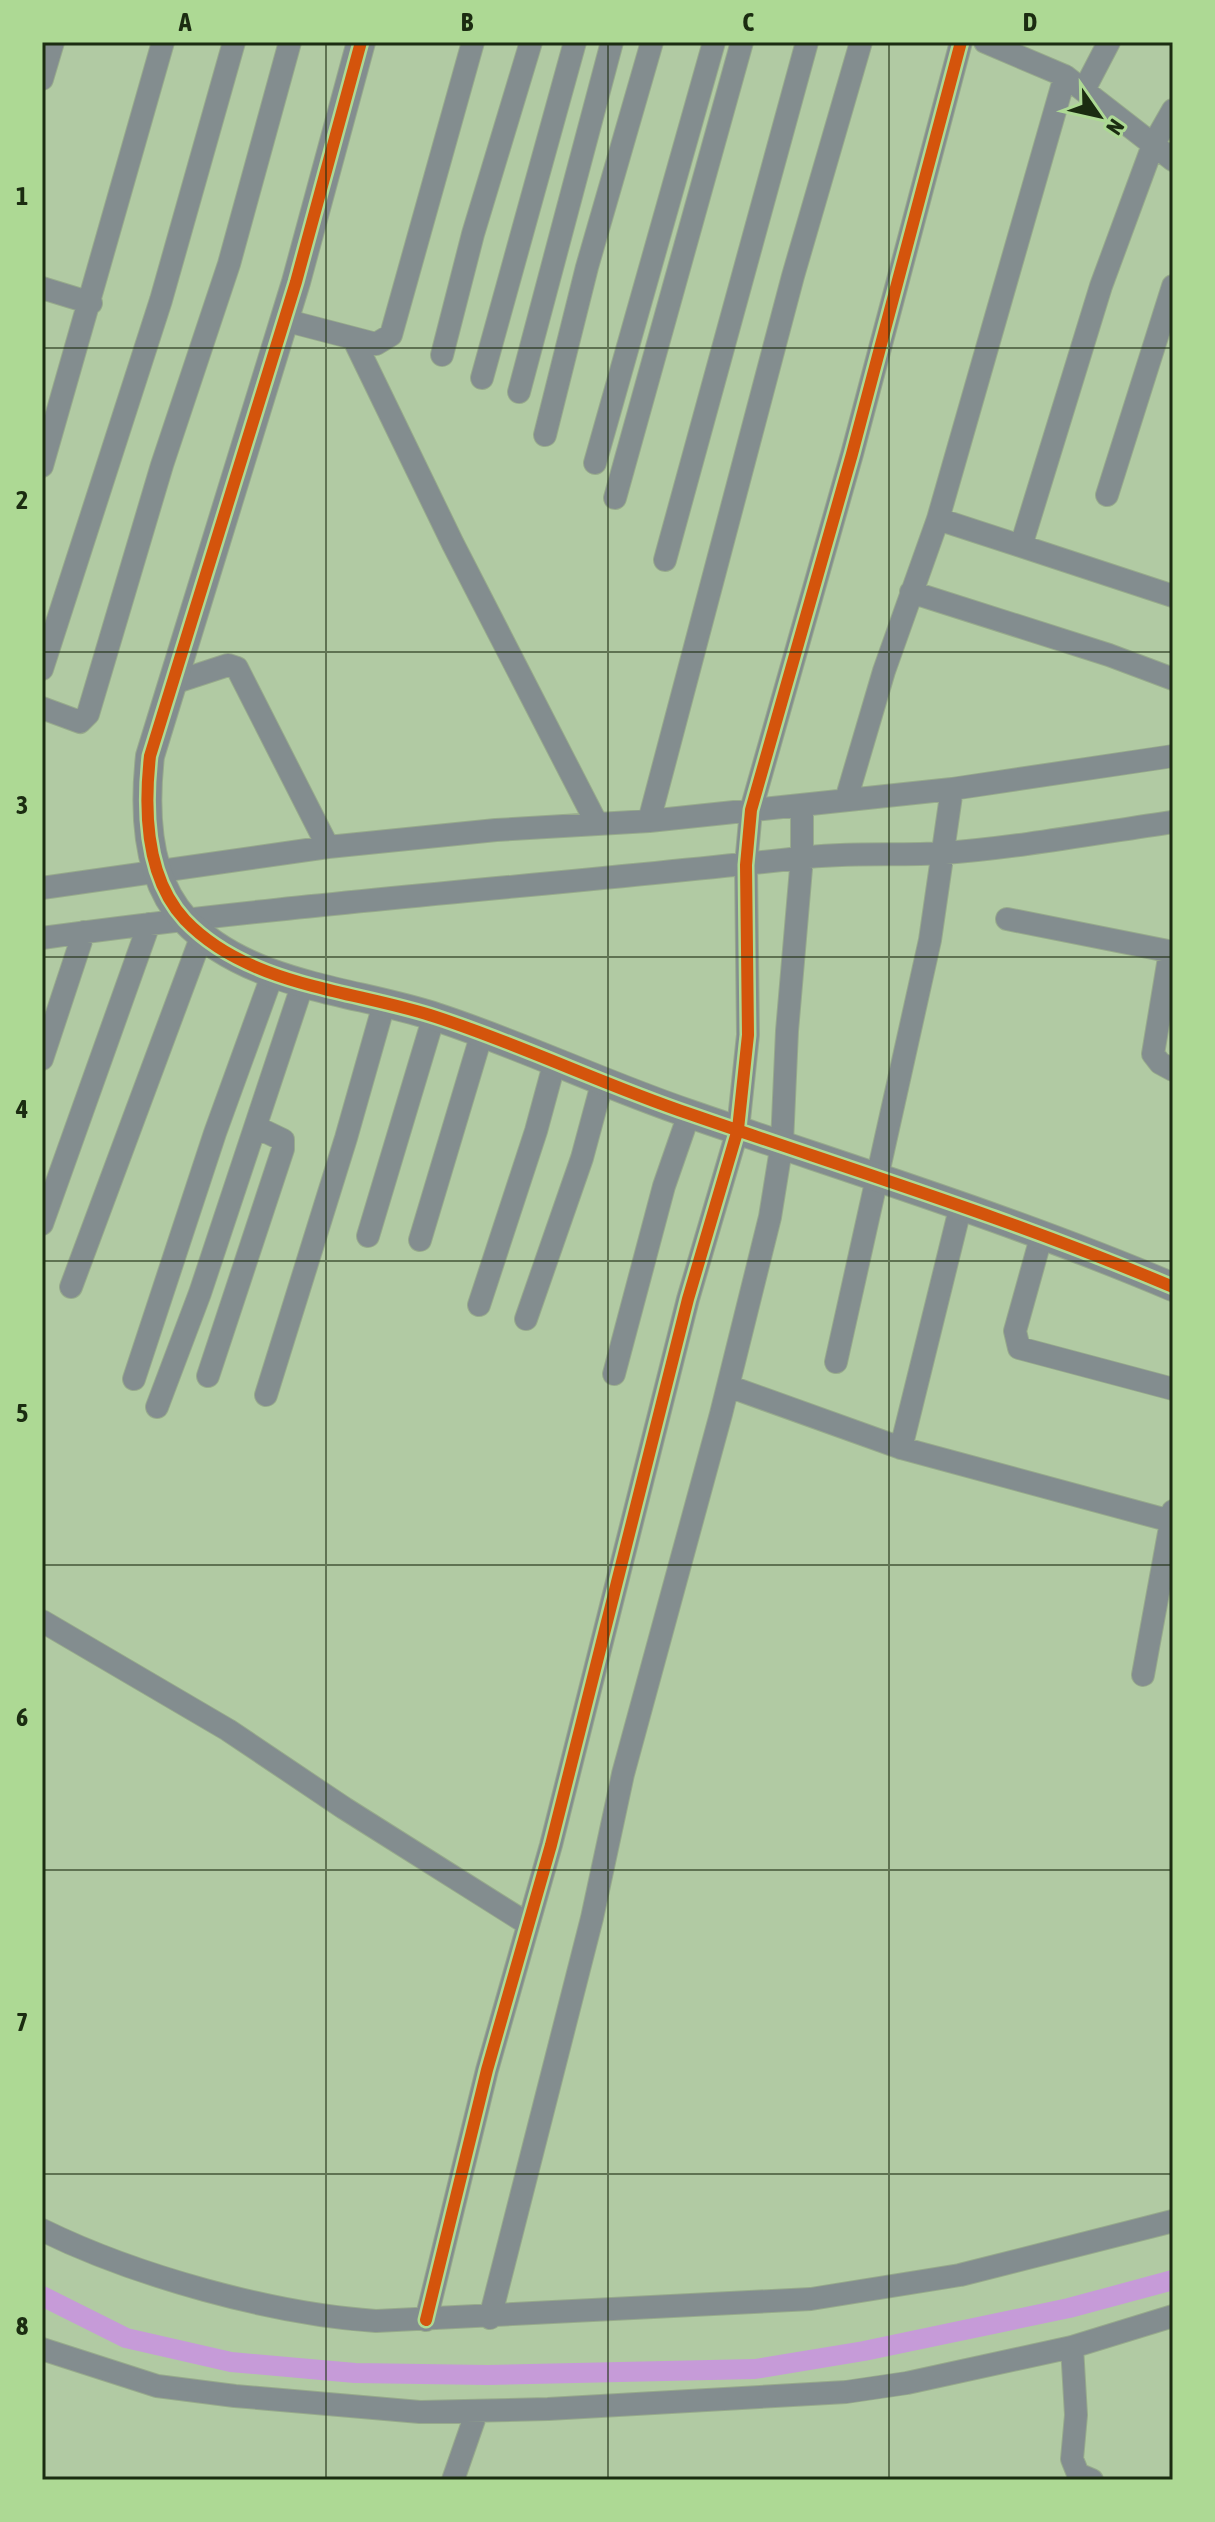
<svg xmlns="http://www.w3.org/2000/svg" width="1215" height="2522" viewBox="0 0 1215 2522" font-family="'Asap Condensed',sans-serif">
  <style>
    .lines { fill: none; stroke-linecap: round; stroke-linejoin: round }
    .canal { stroke: #c69bd8; stroke-width: 20 }
    .minor-casing { stroke: #97aa8c; stroke-width: 24 }
    .tertiary-casing { stroke: #97aa8c; stroke-width: 30 }
    .minor { stroke: #838d8f; stroke-width: 22 }
    .tertiary { stroke: #838d8f; stroke-width: 28 }
    .cycleway-casing { stroke: #add994; stroke-width: 17 }
    .cycleway { stroke: #d4540c; stroke-width: 12 }
    .grid { fill: none; stroke: #1b2c11; stroke-width: 2; stroke-opacity: 0.55 }
    .neatline { fill: none; stroke: #1b2c11; stroke-width: 3 }
    .grid-label { font-size: 26px; text-anchor: middle; font-weight: bold; fill: #1b2c11 }
  </style>
  <rect width="100%" height="100%" fill="#b1caa3"/>
  <g class="lines">
    <path class="canal" d="M42,2296L126,2338L231,2362L355,2373L488,2375L755,2369L864,2351L1069,2308L1173,2280"/>
    <defs>
      <path id="minor" d="M1065,76L1173,160
        M42,79L53,42
        M1084,90L1109,42
        M42,288L91,303
        M284,320L376,344L391,335L473,42
        M354,340L453,544L597,824
        M442,355L473,234L531,42
        M482,378L575,42
        M519,392L612,42
        M545,435L587,267L652,42
        M595,463L714,42
        M42,466L163,42
        M1107,495L1173,286
        M615,498L742,42
        M938,519L1021,546L1101,286L1153,145L1173,110
        M1021,546L1173,596
        M665,560L807,42
        M911,592L1109,655L1173,679
        M42,669L161,300L234,42
        M170,684L228,665L237,668L328,847
        M42,708L80,722L88,714L162,465L229,264L290,42
        M846,800L884,671L938,519L1065,76L985,42
        M649,821L793,276L861,42
        M42,888L328,847L496,830L649,821L952,789L1173,756
        M1007,919L1173,952
        M42,938C294,903 547,886 800,858C848,852 897,856 945,853C1021,847 1097,833 1173,822
        M1170,952L1153,1054L1160,1063L1173,1070
        M42,1059L84,932
        M42,1224L149,924
        M1042,1234L1015,1331L1019,1348L1173,1389
        M368,1236L434,1016
        M420,1240L482,1033
        M71,1287L202,935
        M479,1305L536,1131L555,1061
        M526,1319L582,1158L603,1080
        M836,1362L930,940L952,789
        M614,1374L664,1186L689,1114
        M208,1376L283,1149V1140L256,1127
        M134,1379L215,1133L273,973
        M728,1386L901,1448L1171,1521
        M266,1395L346,1138L384,1004
        M157,1407L200,1293L303,983
        M901,1448L961,1205
        M42,1621L228,1730L344,1808L528,1924
        M1143,1675L1173,1511
        M42,2230C136,2276 272,2314 376,2321L811,2299L960,2275L1173,2221
        M490,2318L592,1918L623,1774L721,1414L770,1217L782,1143L787,1031L802,857V805
        M426,2320L487,2070L551,1845L688,1299L738,1129L748,1035L746,865L751,810L852,454L961,42
        M1072,2347L1076,2415L1072,2459L1078,2474L1092,2480
        M42,2349L157,2386L235,2396L420,2412L548,2409L846,2392L907,2383L1072,2347L1173,2316
        M453,2480L477,2411"/>
      <path id="tertiary" d="M361,42L296,282L150,756C144,810 145,877 185,920C249,987 354,990 436,1017C522,1045 604,1085 690,1114C852,1170 1015,1220 1173,1287"/>
    </defs>
    <use href="#minor" class="minor-casing"/>
    <use href="#tertiary" class="tertiary-casing"/>
    <use href="#minor" class="minor"/>
    <use href="#tertiary" class="tertiary"/>
    <defs>
      <path id="cycleway" d="M361,42L296,282L150,756C144,810 145,877 185,920C249,987 354,990 436,1017C522,1045 604,1085 690,1114C852,1170 1015,1220 1173,1287
        M426,2320L487,2070L551,1845L688,1299L738,1129L748,1035L746,865L751,810L852,454L961,42"/>
    </defs>
    <use href="#cycleway" class="cycleway-casing"/>
    <use href="#cycleway" class="cycleway"/>
  </g>
  <path class="grid" d="M326,42V2480M608,42V2480M889,42V2480M42,348H1173M42,652H1173M42,957H1173M42,1261H1173M42,1565H1173M42,1870H1173M42,2174H1173"/>
  <rect width="1215" height="2522" fill="none" stroke="#add994" stroke-width="88"/>
  <g transform="translate(1099 116) rotate(124)" stroke="#add994" stroke-width="6" paint-order="stroke">
  <path d="M0-6L14 30L0 20L-14 30Z" fill="#1b2c11"/>
  <text y="-12" font-size="22" font-weight="bold" text-anchor="middle" fill="#1b2c11">N</text>
  </g>
  <rect x="44" y="44" width="1127" height="2434" class="neatline"/>
  <g class="grid-label">
    <text x="185" y="31">A</text>
    <text x="467" y="31">B</text>
    <text x="748" y="31">C</text>
    <text x="1030" y="31">D</text>
    <text x="22" y="205">1</text>
    <text x="22" y="509">2</text>
    <text x="22" y="814">3</text>
    <text x="22" y="1118">4</text>
    <text x="22" y="1422">5</text>
    <text x="22" y="1726">6</text>
    <text x="22" y="2031">7</text>
    <text x="22" y="2335">8</text>
  </g>
</svg>
